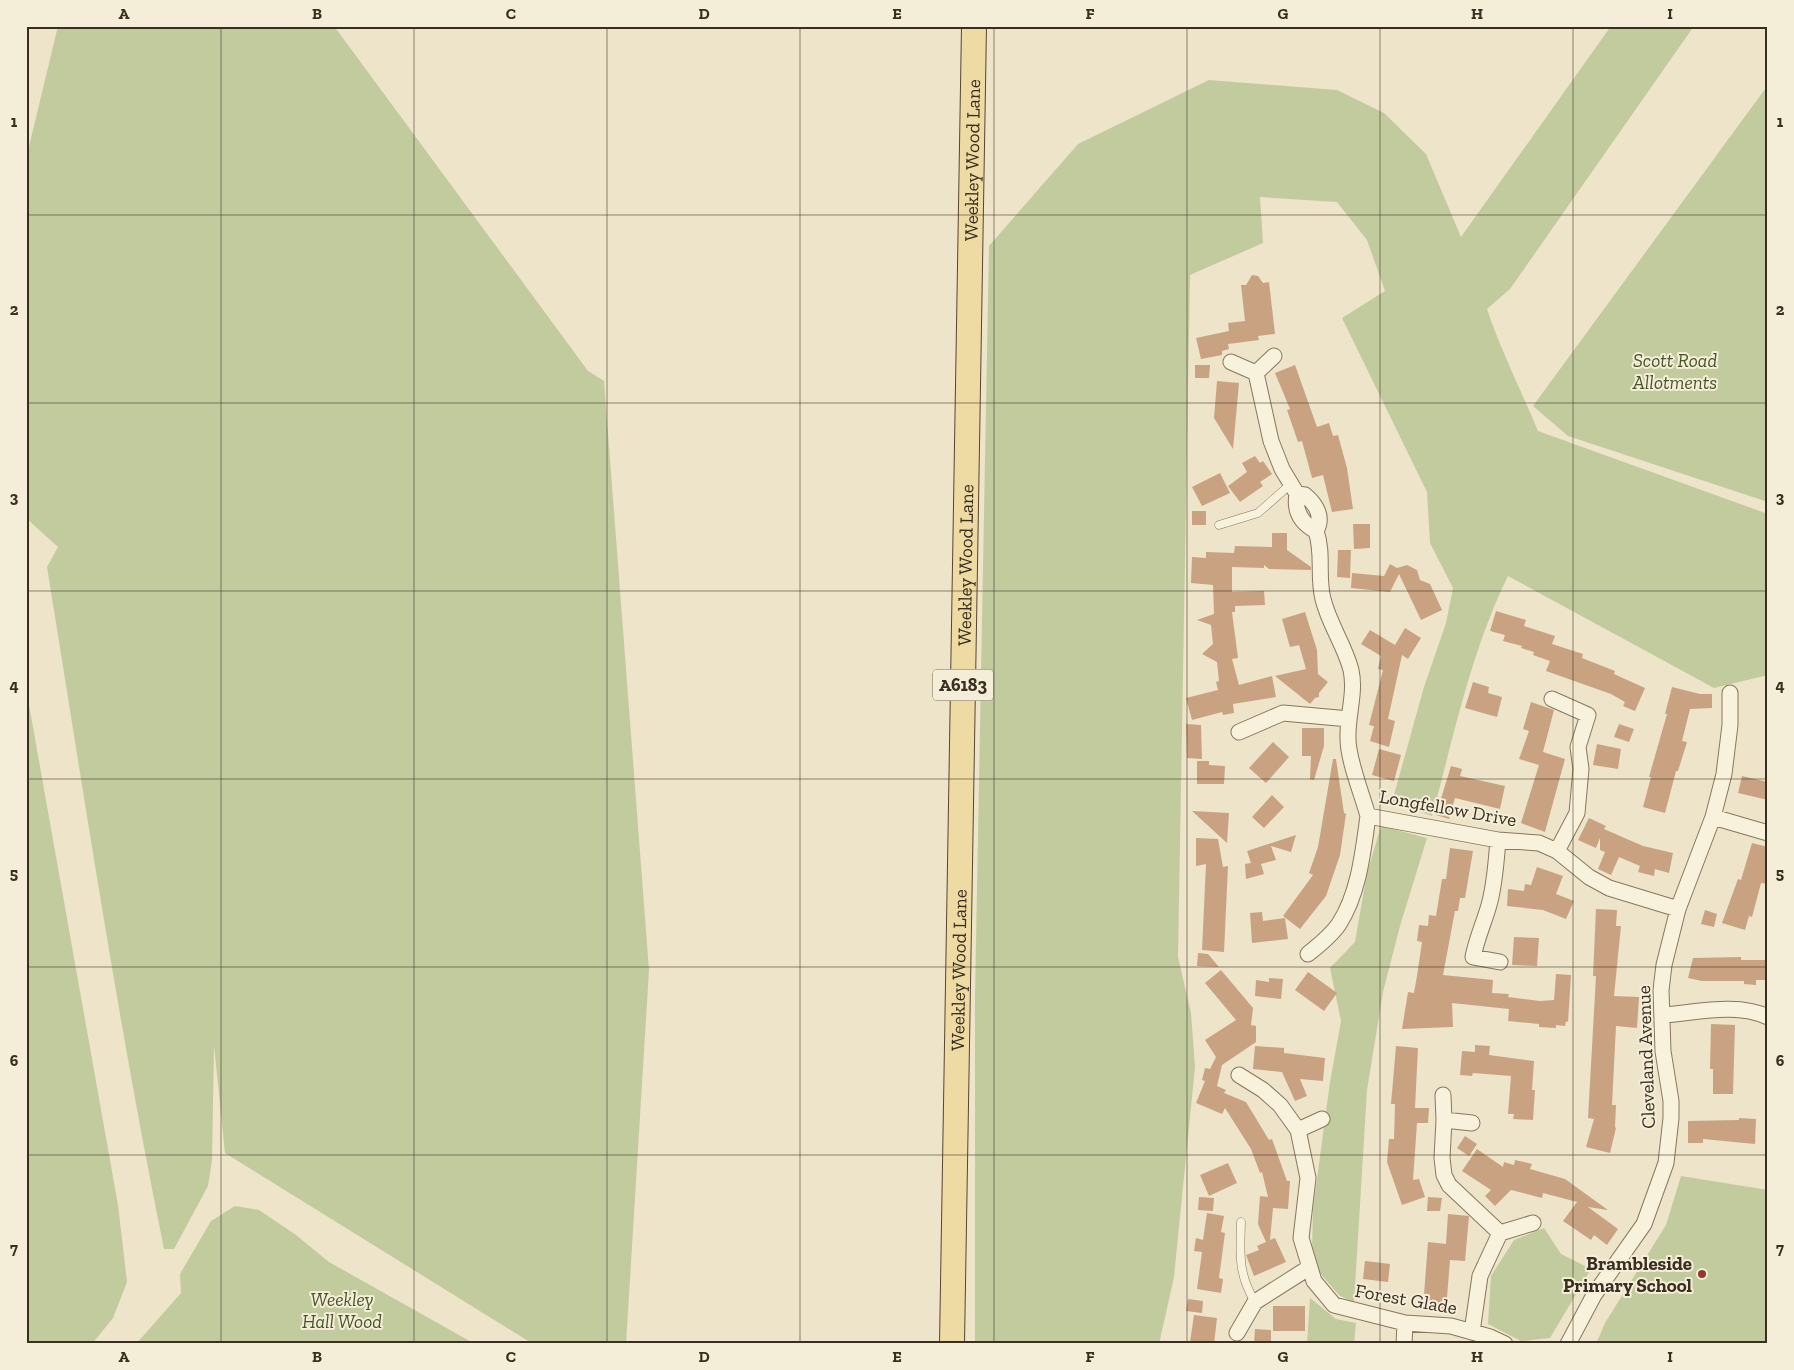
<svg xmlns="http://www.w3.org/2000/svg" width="1794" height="1370" viewBox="0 0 1794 1370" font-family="'Zilla Slab',serif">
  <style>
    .green { fill: #c2cb9d }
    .building { fill: #c9a381 }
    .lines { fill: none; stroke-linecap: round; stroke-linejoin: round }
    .lane-casing { stroke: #88775e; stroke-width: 9 }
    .street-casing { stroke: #88775e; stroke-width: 17 }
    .primary-casing { stroke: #574532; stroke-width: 26 }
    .lane { stroke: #f8f1dc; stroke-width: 8 }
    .street { stroke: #f8f1dc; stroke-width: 15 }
    .primary { stroke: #eddba3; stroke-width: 24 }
    .grid { fill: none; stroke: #3a2e21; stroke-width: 1; stroke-opacity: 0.55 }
    .poi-dot { fill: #943731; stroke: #f4eed8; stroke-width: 2 }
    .labels { text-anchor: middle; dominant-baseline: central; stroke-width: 4; stroke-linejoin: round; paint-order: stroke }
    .shield { fill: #f4eed8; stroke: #726858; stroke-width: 1 }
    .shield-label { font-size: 18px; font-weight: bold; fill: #3a2e21 }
    .street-label { font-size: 19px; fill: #3a2e21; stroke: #f4eed8 }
    .park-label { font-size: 19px; font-style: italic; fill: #475529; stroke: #f4eed8 }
    .poi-label { font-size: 19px; font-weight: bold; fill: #3a2e21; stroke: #f4eed8; text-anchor: end }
    .neatline { fill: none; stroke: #3a2e21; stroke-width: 2 }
    .grid-label { font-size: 16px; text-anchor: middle; font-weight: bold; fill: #3a2e21 }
  </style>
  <rect width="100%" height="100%" fill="#ede4c9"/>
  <path class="green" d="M58,26H334L588,371L604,381L649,970L626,1344H533L225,1153L214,1045L212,1160L208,1186L174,1249H164C118,1023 84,795 47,567L58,547L26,518V159Z
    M1611,26H1694L1510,289L1487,309C1501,351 1521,390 1538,431L1768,514V675L1714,688L1508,576C1471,651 1454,736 1432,816L1392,802L1424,687L1446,623L1453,588L1430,543L1427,492L1342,318L1385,291L1367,240L1337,202L1260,197L1263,243L1190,275L1178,957L1191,1013L1195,1067L1174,1277L1159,1344H975V997L989,246L1078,144L1209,80L1337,90L1384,113L1426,154L1461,237Z
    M1768,85V502L1568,436L1533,406Z
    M26,688L118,1205L127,1282L113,1318L92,1344H26Z
    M1381,826L1427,838L1400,926L1383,992L1367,1090L1354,1303L1339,1295L1319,1272L1312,1249L1313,1209L1330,1082L1341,1021L1330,968L1355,942L1367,873Z
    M1681,1176L1768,1190V1344H1596L1605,1323L1666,1225Z
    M235,1206L259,1210L296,1235L329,1262L475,1344H136L181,1293L180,1274L211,1221Z
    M1544,1228L1561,1254L1591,1269L1550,1338L1521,1341L1488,1324L1491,1276L1514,1240Z
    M1310,1298L1336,1319L1356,1323L1354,1344H1307Z"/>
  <path class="building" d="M1252,275L1258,276L1263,283L1269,282L1275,334L1258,336L1259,340L1228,344L1229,349L1222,351V355L1201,359L1196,338L1229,331L1228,323L1245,321L1241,285H1246Z
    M1195,365H1210L1209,378H1195Z
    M1295,365L1317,427L1329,423L1333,436L1338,435L1347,468L1353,509L1332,512L1323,475L1312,478L1302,441L1298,442L1287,410L1290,409L1275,373Z
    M1217,381L1239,383L1233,449L1214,418Z
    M1255,456L1260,463L1263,461L1272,474L1260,482L1263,486L1240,502L1228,486L1247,472L1242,463Z
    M1220,473L1230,493L1202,506L1192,487Z
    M1192,511H1206V525H1192Z
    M1353,524H1370V548L1354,549Z
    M1272,533H1287V550L1311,567V570L1269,569L1264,565V568L1232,567V592L1264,591L1265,605L1235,606V612H1232L1238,658L1232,659L1239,685L1272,676L1276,697L1233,704L1234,713L1223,715L1222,712L1192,720L1186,698L1218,690L1216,682L1219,681L1217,662L1202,654L1213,644L1211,625L1197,620L1214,614L1213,585L1191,583L1192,557L1206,558V552L1234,553L1235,546L1272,547Z
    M1338,550H1351L1350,578L1337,577Z
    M1390,564L1397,568L1407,565L1417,570L1420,580L1430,584L1442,610L1421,620L1399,574L1390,592L1351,588L1352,573L1384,576Z
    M1496,611L1526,620L1524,626L1555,636L1552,644L1583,654L1582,658L1615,671L1614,674L1645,688L1635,711L1623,706L1625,702L1611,694L1546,671L1550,661L1533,655L1534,652L1521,648L1522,646L1503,641L1505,635L1490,631Z
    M1305,612L1317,650L1318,674L1328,682L1319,693V697L1315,698L1310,704L1275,676L1306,669L1299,645L1290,647L1282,619Z
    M1405,628L1421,638L1408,659L1402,655L1388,719L1395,721L1389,747L1370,741L1374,726L1369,725L1383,670L1378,669L1381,656L1361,644L1370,630L1395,645Z
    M1473,682L1489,687L1488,693L1502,697L1497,717L1465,708Z
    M1672,687L1700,694H1712V708L1690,709L1682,741L1687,742L1678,771H1676L1665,813L1643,807L1651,777H1649L1667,714H1665Z
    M1531,702L1554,710L1543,752L1565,759L1545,832L1521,823L1539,765L1519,759L1529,731L1523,729Z
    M1186,724L1201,725L1202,759L1187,758Z
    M1619,724L1634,729L1629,742L1614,737Z
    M1302,728H1324V746L1314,780L1310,779L1311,756H1302Z
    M1273,742L1289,757L1266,783L1249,768Z
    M1597,744L1621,749L1618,769L1593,765Z
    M1379,749L1401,755L1394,781L1372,775Z
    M1333,759H1336L1344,813L1346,814L1340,855L1326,896L1300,929L1283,916L1313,875L1309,873L1318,847Z
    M1197,761H1209V765L1225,766L1224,784H1197Z
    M1451,766L1462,769L1460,776L1505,786L1500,809L1455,798L1449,819L1436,815Z
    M1742,776L1768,782V800L1738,793Z
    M1272,795L1284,807L1264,828L1252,817Z
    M1192,811L1229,813L1227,843Z
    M1589,818L1606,826L1604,829L1643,846L1673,853L1669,873L1655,869L1654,876L1638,872L1640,866L1619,857L1611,875L1598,869L1605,852L1600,850V838L1596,848L1578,840Z
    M1296,835L1291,852L1271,846L1276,860L1261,864L1264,874L1246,879L1245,864L1251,863L1247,851Z
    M1196,838L1218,839L1223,867L1228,866L1224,952L1202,950L1206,864L1196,866Z
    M1752,843L1768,847V884L1761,883L1752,917L1749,916L1745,930L1722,923L1738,879L1741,880Z
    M1450,848L1473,851L1465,898H1460L1458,911H1455L1443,975L1493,980L1492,993L1509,994L1508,997L1540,1001L1554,1000L1556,974L1571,975L1568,1022L1566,1021L1565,1026L1556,1025V1028L1539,1027V1024L1508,1021L1509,1009L1452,1003L1453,1027L1402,1029L1408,992L1414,993L1417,976L1422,942L1417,941L1419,925L1428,926L1429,915L1436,916L1442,879H1446Z
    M1537,867L1563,876L1556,894L1574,901L1566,919L1543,910L1507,906L1508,889L1524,891L1525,884L1531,885Z
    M1596,909L1617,910L1616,926H1621L1614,996L1639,997L1637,1028L1616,1026L1612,1105H1616L1615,1127L1616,1128L1610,1153L1586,1147L1594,1119L1588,1118L1596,976H1593Z
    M1705,910L1717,914L1714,927L1701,924Z
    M1262,912L1263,921L1285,918L1288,939L1252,943L1250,913Z
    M1514,937L1539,938L1537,966L1512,965Z
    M1198,953L1208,954L1219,967L1197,966Z
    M1741,957V960H1766V980H1756V985L1744,984V981H1702L1688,978L1693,958Z
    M1221,970L1253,1008L1251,1025L1256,1026V1042L1222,1065L1217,1086L1226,1090L1224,1093L1246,1102L1269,1140L1272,1139L1287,1181H1290L1288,1209L1273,1208L1270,1240L1275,1238L1286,1262L1254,1276L1246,1255L1259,1250L1257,1246L1266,1242L1258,1224L1260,1196L1268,1197L1262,1172L1260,1173L1251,1149L1225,1108L1222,1114L1196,1103L1205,1081L1202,1080L1205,1068L1210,1069L1216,1057L1205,1040L1236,1020L1205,983Z
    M1308,972L1337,993L1324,1011L1295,990Z
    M1269,978L1283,979L1281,999L1255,996L1256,980L1269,982Z
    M1711,1024L1735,1025L1733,1094H1713V1069H1710Z
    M1475,1045L1490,1046L1489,1055L1534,1061L1532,1090H1535L1533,1120L1513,1119L1514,1114H1508L1511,1076L1473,1073L1472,1076L1460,1075L1462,1051L1475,1052Z
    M1255,1046L1284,1048V1053L1325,1058L1323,1081L1300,1079L1307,1096L1295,1101L1282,1072L1253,1069Z
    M1396,1046L1418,1048L1415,1108H1429L1428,1123H1417L1413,1180L1419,1179L1425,1197L1402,1205L1387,1162L1389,1139H1394L1395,1104H1391Z
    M1739,1118L1756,1119L1755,1144L1703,1139V1143H1688V1121L1739,1120Z
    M1465,1136L1477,1144L1469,1156L1457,1148Z
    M1477,1149L1503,1167L1504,1162L1514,1165L1515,1160L1532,1164L1530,1169L1565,1179L1608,1210L1588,1207L1618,1229L1607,1245L1594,1235L1591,1240L1563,1221L1577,1202L1543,1193L1542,1198L1511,1190L1495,1206L1485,1196L1491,1190L1462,1171Z
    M1228,1163L1237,1183L1209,1196L1200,1175Z
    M1199,1197L1214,1198L1213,1211L1198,1210Z
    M1428,1197L1442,1198L1440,1211H1427Z
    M1207,1213L1224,1216L1221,1232L1225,1233L1219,1278L1223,1279L1221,1293L1197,1289L1202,1252L1194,1251L1196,1238L1203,1240Z
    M1448,1214L1469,1216L1465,1261L1450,1260L1446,1310L1423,1308L1428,1242L1446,1244Z
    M1365,1261L1390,1264L1388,1282L1363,1279Z
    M1188,1299L1203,1301L1202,1313L1186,1311Z
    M1273,1306H1305V1331H1273Z
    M1194,1315L1217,1318L1214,1344L1190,1342Z
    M1255,1329L1271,1330V1344H1254Z"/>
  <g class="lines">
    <defs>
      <path id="lane" d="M1219,525L1258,513L1292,483
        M1241,1222C1240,1254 1238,1274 1255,1302"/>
      <path id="street" d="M1231,362L1256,373L1271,441L1282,469L1297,494C1294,511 1301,523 1316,531C1324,554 1317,576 1323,599C1329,624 1345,646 1351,670C1356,693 1347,716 1348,739C1348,760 1362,794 1368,816L1498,840L1539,843L1557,851L1589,877L1609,888L1678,909
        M1256,373L1274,356
        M1297,494L1305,495C1316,504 1324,517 1316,531
        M1552,699L1588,715L1578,747L1581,769L1577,813L1557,851
        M1239,732L1283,713L1349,719
        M1713,817L1768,833
        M1498,840C1496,862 1495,884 1489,905C1484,923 1477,937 1473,957L1500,962
        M1308,954C1319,945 1331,936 1339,924C1359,893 1363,852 1368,816
        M1662,1015C1695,1013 1736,1002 1768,1017
        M1239,1075L1263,1090L1280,1105L1298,1130L1308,1178L1301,1238L1314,1281L1334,1305L1405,1323L1451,1326L1490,1337L1505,1344
        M1443,1095L1444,1120L1442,1158L1444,1175L1449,1185L1500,1233L1480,1276L1472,1332
        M1444,1120L1472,1123
        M1298,1130L1322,1119
        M1500,1233L1533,1223
        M1237,1333L1255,1302L1310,1267
        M1404,1344L1405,1323
        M1568,1344L1594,1295L1644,1224L1666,1163L1671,1118V1101L1663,1051L1661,990L1664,965L1678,909L1713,817L1724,774L1730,725V693"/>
      <g id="primary">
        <path id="s1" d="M952,1344L974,26"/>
      </g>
    </defs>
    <use href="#lane" class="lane-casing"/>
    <use href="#street" class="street-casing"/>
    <use href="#primary" class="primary-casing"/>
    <use href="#lane" class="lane"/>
    <use href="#street" class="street"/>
    <use href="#primary" class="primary"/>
  </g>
  <path class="grid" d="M221,26V1344M414,26V1344M607,26V1344M800,26V1344M994,26V1344M1187,26V1344M1380,26V1344M1573,26V1344M26,215H1768M26,403H1768M26,591H1768M26,779H1768M26,967H1768M26,1155H1768"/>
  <circle class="poi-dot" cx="1702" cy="1274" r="5"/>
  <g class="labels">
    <rect class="shield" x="933" y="669.5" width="60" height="31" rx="4"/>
    <g class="shield-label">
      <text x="963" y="685">A6183</text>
    </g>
    <g class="street-label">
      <text stroke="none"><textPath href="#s1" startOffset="1184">Weekley Wood Lane</textPath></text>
      <text stroke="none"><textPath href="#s1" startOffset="779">Weekley Wood Lane</textPath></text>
      <text transform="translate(1448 808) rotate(10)">Longfellow Drive</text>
      <text stroke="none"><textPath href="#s1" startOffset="374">Weekley Wood Lane</textPath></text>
      <text transform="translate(1646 1057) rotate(-92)">Cleveland Avenue</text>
      <text transform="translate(1406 1299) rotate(10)">Forest Glade</text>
    </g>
    <g class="park-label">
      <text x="1675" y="360">Scott Road<tspan x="1675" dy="22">Allotments</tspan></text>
      <text x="342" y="1299">Weekley<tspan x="342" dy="22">Hall Wood</tspan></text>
    </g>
    <g class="poi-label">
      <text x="1692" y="1263">Brambleside<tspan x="1692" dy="22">Primary School</tspan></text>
    </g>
  </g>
  <rect width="1794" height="1370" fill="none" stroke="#f4eed8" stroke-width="55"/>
  <rect x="28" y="28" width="1738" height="1314" class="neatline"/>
  <g class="grid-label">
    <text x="124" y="19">A</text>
    <text x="317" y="19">B</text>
    <text x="511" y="19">C</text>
    <text x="704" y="19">D</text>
    <text x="897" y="19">E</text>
    <text x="1090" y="19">F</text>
    <text x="1283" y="19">G</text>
    <text x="1477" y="19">H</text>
    <text x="1670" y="19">I</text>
    <text x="14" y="127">1</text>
    <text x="1780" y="127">1</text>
    <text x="14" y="315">2</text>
    <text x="1780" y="315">2</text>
    <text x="14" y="503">3</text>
    <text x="1780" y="503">3</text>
    <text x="14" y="691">4</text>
    <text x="1780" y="691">4</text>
    <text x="14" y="879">5</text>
    <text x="1780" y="879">5</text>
    <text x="14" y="1066">6</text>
    <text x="1780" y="1066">6</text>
    <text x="14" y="1254">7</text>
    <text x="1780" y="1254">7</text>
    <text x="124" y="1362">A</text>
    <text x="317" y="1362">B</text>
    <text x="511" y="1362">C</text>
    <text x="704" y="1362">D</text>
    <text x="897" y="1362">E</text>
    <text x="1090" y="1362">F</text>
    <text x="1283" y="1362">G</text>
    <text x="1477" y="1362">H</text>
    <text x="1670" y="1362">I</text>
  </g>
</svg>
